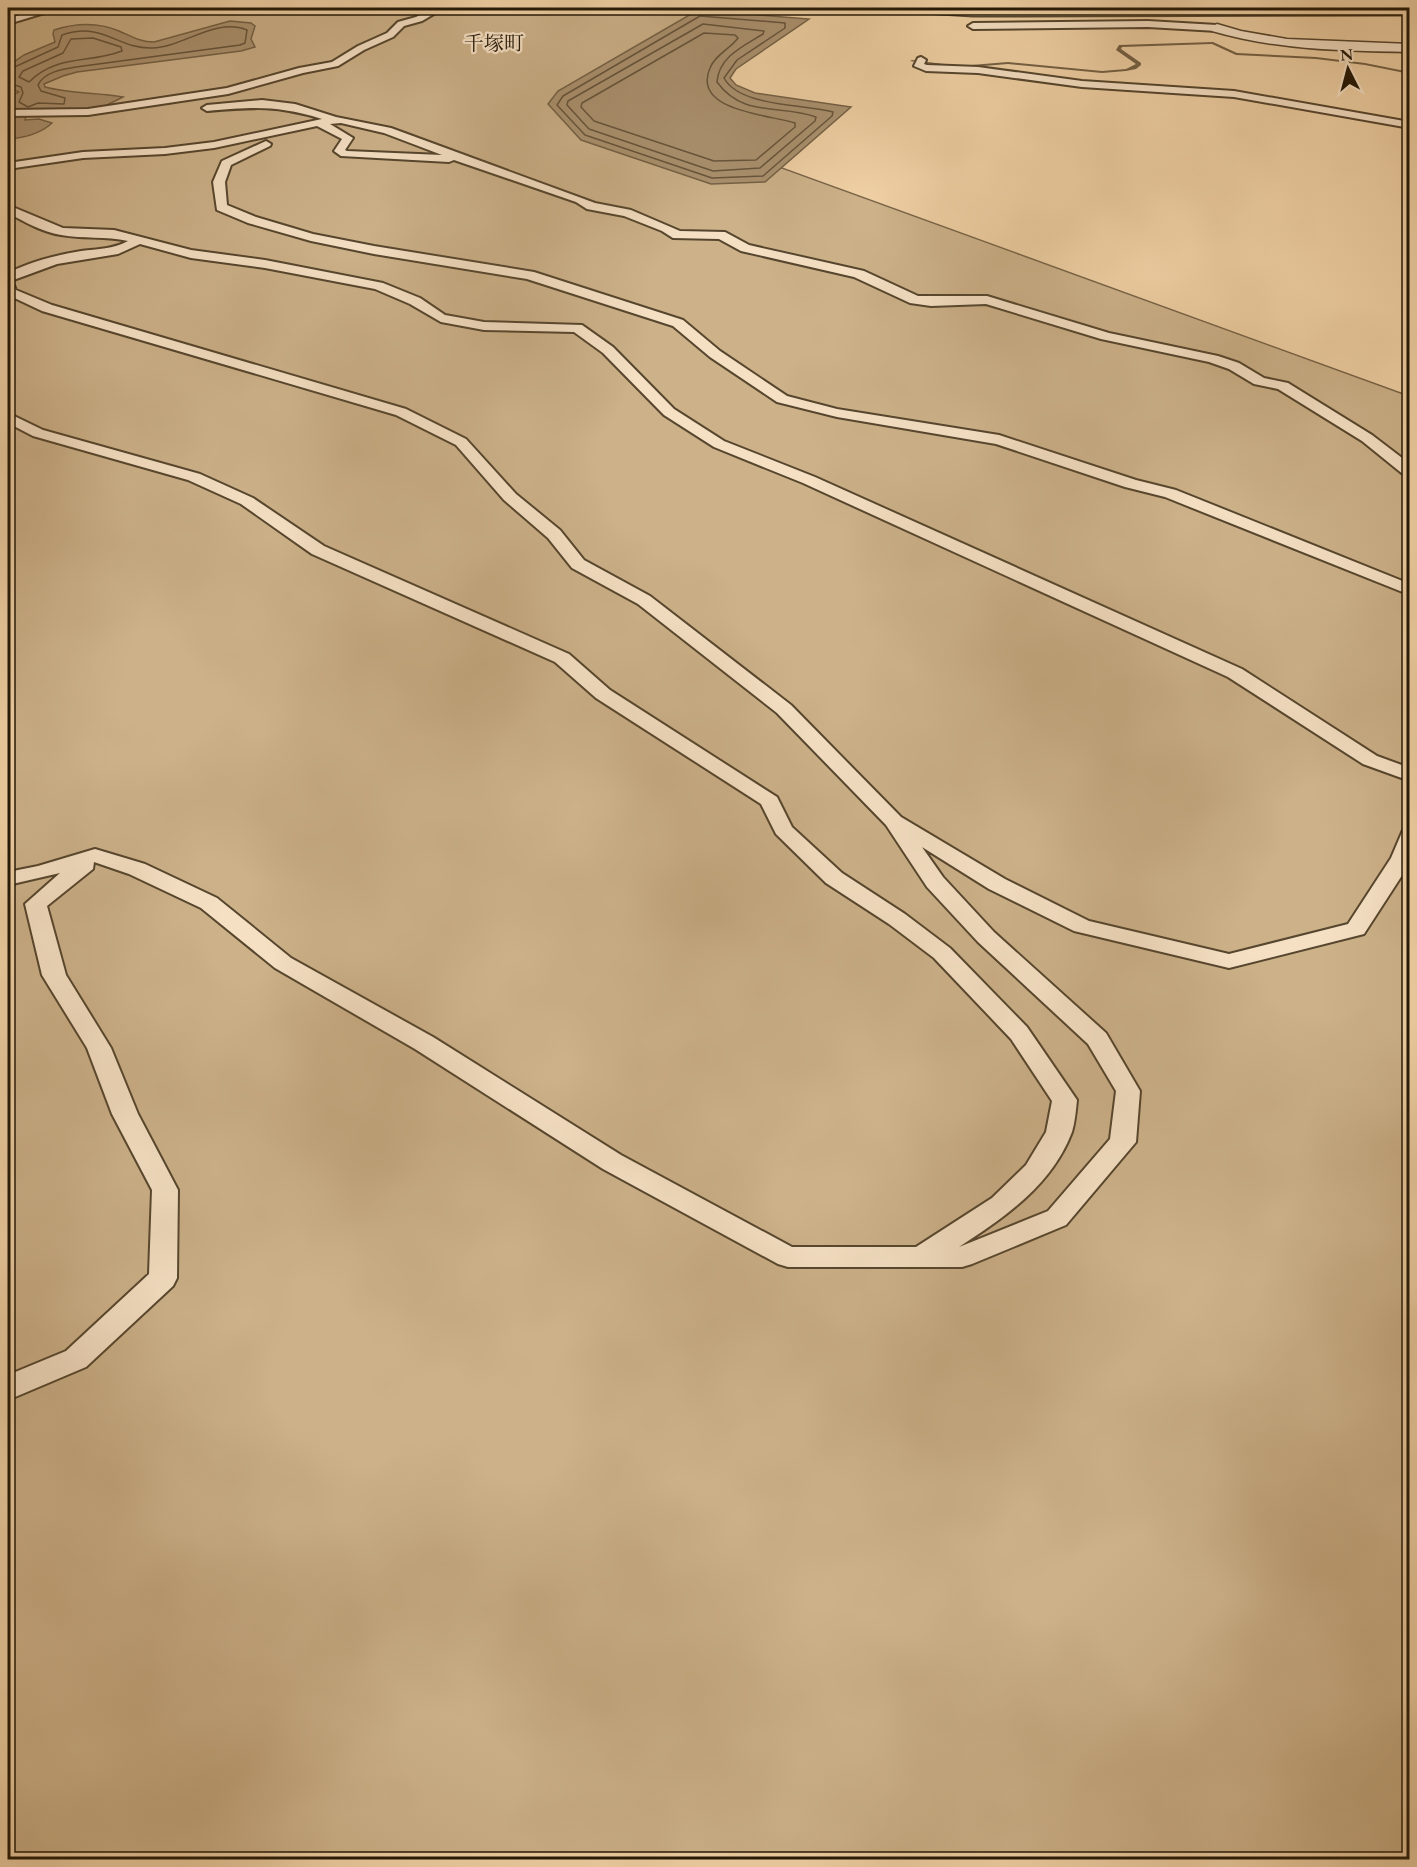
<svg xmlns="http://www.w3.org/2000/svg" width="1417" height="1867" viewBox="0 0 1417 1867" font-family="'EB Garamond','Noto Serif JP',serif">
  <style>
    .green { fill: #ccb189; stroke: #786448; stroke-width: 1.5 }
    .water { fill: #aa916f; stroke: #746145; stroke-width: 1.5 }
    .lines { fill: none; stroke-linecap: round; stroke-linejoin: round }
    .shore { stroke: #66543b; stroke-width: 1.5 }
    .stream { fill: #746145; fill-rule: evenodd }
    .service-casing { stroke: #56462e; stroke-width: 4 }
    .minor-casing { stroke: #56462e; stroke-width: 3 }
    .tertiary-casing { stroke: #56462e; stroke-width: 3 }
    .service { fill: #f5e0c4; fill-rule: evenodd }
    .minor { fill: #f5e0c4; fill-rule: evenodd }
    .tertiary { fill: #f5e0c4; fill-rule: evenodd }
    .labels { text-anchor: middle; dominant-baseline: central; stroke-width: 4.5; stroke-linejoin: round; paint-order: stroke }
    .far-quarter-label { font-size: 20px; fill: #231807; stroke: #f5e0c4 }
  </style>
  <rect width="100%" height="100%" fill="#efd0a4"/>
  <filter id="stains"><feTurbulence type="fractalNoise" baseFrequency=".00333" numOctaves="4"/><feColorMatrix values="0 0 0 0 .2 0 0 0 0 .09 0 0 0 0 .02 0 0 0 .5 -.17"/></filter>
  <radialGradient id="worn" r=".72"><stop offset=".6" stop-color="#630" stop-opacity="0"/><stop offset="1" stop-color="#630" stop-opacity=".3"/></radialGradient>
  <path class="green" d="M8,8H748L672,128L1409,396V1859L8,1860Z"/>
  <path class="water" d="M698,10L809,19L736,69L730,78L736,85L755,93L851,107L765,182L711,184L581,140L548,104L558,91Z
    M230,21L251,23L255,26L251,39L255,47L241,51L77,72L63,76L44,84L45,87C71,94 96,92 123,97L105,106L76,110L39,109L26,117L25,120L39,119L52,123C40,134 23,138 8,139V118L25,110L8,111V97L19,92L8,87V66L24,55L55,42L53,34L54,30C76,23 98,22 119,31C131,36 140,42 154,42Z"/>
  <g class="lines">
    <path class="shore" d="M700,16L785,23V28L737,60L724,78C740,107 803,104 833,112L832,116L763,176L712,178L585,135L557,105L563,96Z
      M703,24L764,31L763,34C744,46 719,56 717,82C743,118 780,104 816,117L815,121L760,168L713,171L589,129L567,105L568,101Z
      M704,33L735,35L738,38C730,49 715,55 710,68C691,112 772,115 795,123V127L756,160L714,161L594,121L581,107L582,103Z
      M93,38L121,47L122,51C88,64 57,54 29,82L19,77L23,71L63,53L71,39Z
      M8,70L58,47L62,35C103,21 117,49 152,48C184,47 215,17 247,30L245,43L240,45L76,67C63,69 44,72 38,85L41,91L65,98L64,104L38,103L28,107L19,102L23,93L21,87L8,83"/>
    <path class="stream" d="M1213,42L1237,53L1316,57L1365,63L1410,72V74L1365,65L1316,59L1236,55L1212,44L1122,47L1121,49L1141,63V65L1136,69L1126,71L1102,73L1008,64L959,68L910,61L912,60L959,66L1008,62L1102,71L1126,69L1136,64L1116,50L1119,45Z"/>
    <defs>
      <path id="service" d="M49,8H61L8,24V18Z
        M434,8H444L422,21L404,26L393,37L364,50L338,66L303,73L228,94L88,115L8,116V110L88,109L227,88L299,68L332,62L358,46L387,33L398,22L416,17Z
        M1148,21L1217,25L1222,28L1217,31L1148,27L973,29L968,26L973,23Z
        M921,57L926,60L924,64L927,65L978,67L1082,81L1234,91L1410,122V128L1234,97L1082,87L978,73L926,71L914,66L918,58Z
        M262,100L295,104L336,117L391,128L595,203L631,210L680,231L725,232L749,245L864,271L918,296H987L1109,333L1218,356L1239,363L1264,378L1288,383L1372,435L1410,464V477L1404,475L1362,441L1278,389L1254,384L1229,369L1209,362L1101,339L986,304L931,306L910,303L854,277L741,251L719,239L673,238L662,231L624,216L587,209L576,202L454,160L449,162L341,156L334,151L342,139L317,126L214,148L165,154L83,158L8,169V163L83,152L165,148L214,142L322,119C276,105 254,107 207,111L202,108L207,105ZM341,123L384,133L442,155L347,151L345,150L353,138L330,124Z
        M266,141L271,144L270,146L231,165L225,182L227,205L256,217L313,234L374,246L534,272L683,320L720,351L787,396L837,409L999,435L1136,480L1176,490L1410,584V595L1165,497L1125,487L996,444L837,417L777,402L710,357L673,326L527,279L374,254L311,241L248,223L217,210L213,182L222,161Z
        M8,205L63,228L114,230L191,250L265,260L383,283L420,298L445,315L484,322L582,325L613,347L674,409L724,441L815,477L1242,669L1377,756L1410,768V781L1363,764L1228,677L803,483L714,447L664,415L603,353L574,332L484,330L441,322L410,304L375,289L265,268L191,258L140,244L118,254L57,264L8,282V273C30,262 56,255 81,251C98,249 113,249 128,241C106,236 83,239 61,235C42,232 25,222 8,213Z
        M8,282L13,283L16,290L52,305L406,409L466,439L516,494L560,530L584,560L650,596L791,705L901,817L1005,879L1089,921L1229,954L1348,924L1391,858L1403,830L1410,828V863L1364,934L1229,968L1074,931L989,889L922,847L943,877L994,932L1106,1033L1140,1091L1136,1142L1066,1225L972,1264L962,1267H788L778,1264L603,1169L415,1049L275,968L201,908L129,874L94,862L93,869L47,906L66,975L111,1048L138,1114L178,1190L177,1278L173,1286L86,1367L8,1400V1375L66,1351L149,1274L152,1190L112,1114L87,1048L42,975L25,904L60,873L8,885V872L38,866L95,849L145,864L217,898L291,958L433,1037L621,1155L792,1247H916L992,1198L1026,1165L1046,1132L1052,1101L1011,1039L934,958L889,924L826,883L776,834L761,804L596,698L555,662L312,554L241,504L188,480L33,436L8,423V413L43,430L200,474L253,498L324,546L569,654L610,690L777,797L792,827L842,873L905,914L950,948L1027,1027L1077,1100C1076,1110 1075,1122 1072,1132C1052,1185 1004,1218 959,1247L1048,1211L1110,1139L1116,1091L1088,1044L978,942L927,887L886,825L777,713L638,604L572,568L548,538L504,500L456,445L396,415L42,311L8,295Z"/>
      <path id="minor" d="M1217,24L1241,31L1287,39L1410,44V52C1343,51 1277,50 1212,31L1210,28Z"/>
      <path id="tertiary" d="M901,8H1410V15L973,16L908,12Z"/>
    </defs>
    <use href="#service" class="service-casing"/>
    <use href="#minor" class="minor-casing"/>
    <use href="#tertiary" class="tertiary-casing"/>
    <use href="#service" class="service"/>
    <use href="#minor" class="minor"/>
    <use href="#tertiary" class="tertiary"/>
  </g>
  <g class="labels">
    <g class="far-quarter-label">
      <text x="494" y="43">千塚町</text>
    </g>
  </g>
  <rect width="1417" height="1867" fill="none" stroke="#efd0a4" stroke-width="30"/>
  <rect x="9" y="9" width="1399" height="1849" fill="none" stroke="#231807" stroke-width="3"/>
  <rect x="15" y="15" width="1387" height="1837" fill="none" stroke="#231807" stroke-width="1.5"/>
  <g transform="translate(1348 69) rotate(354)" stroke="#f5e0c4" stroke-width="4.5" paint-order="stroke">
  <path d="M0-4.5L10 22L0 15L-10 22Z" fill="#231807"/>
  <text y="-9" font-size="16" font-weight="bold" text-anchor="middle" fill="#231807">N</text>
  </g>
  <rect width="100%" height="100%" filter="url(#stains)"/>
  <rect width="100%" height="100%" fill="url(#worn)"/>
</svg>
